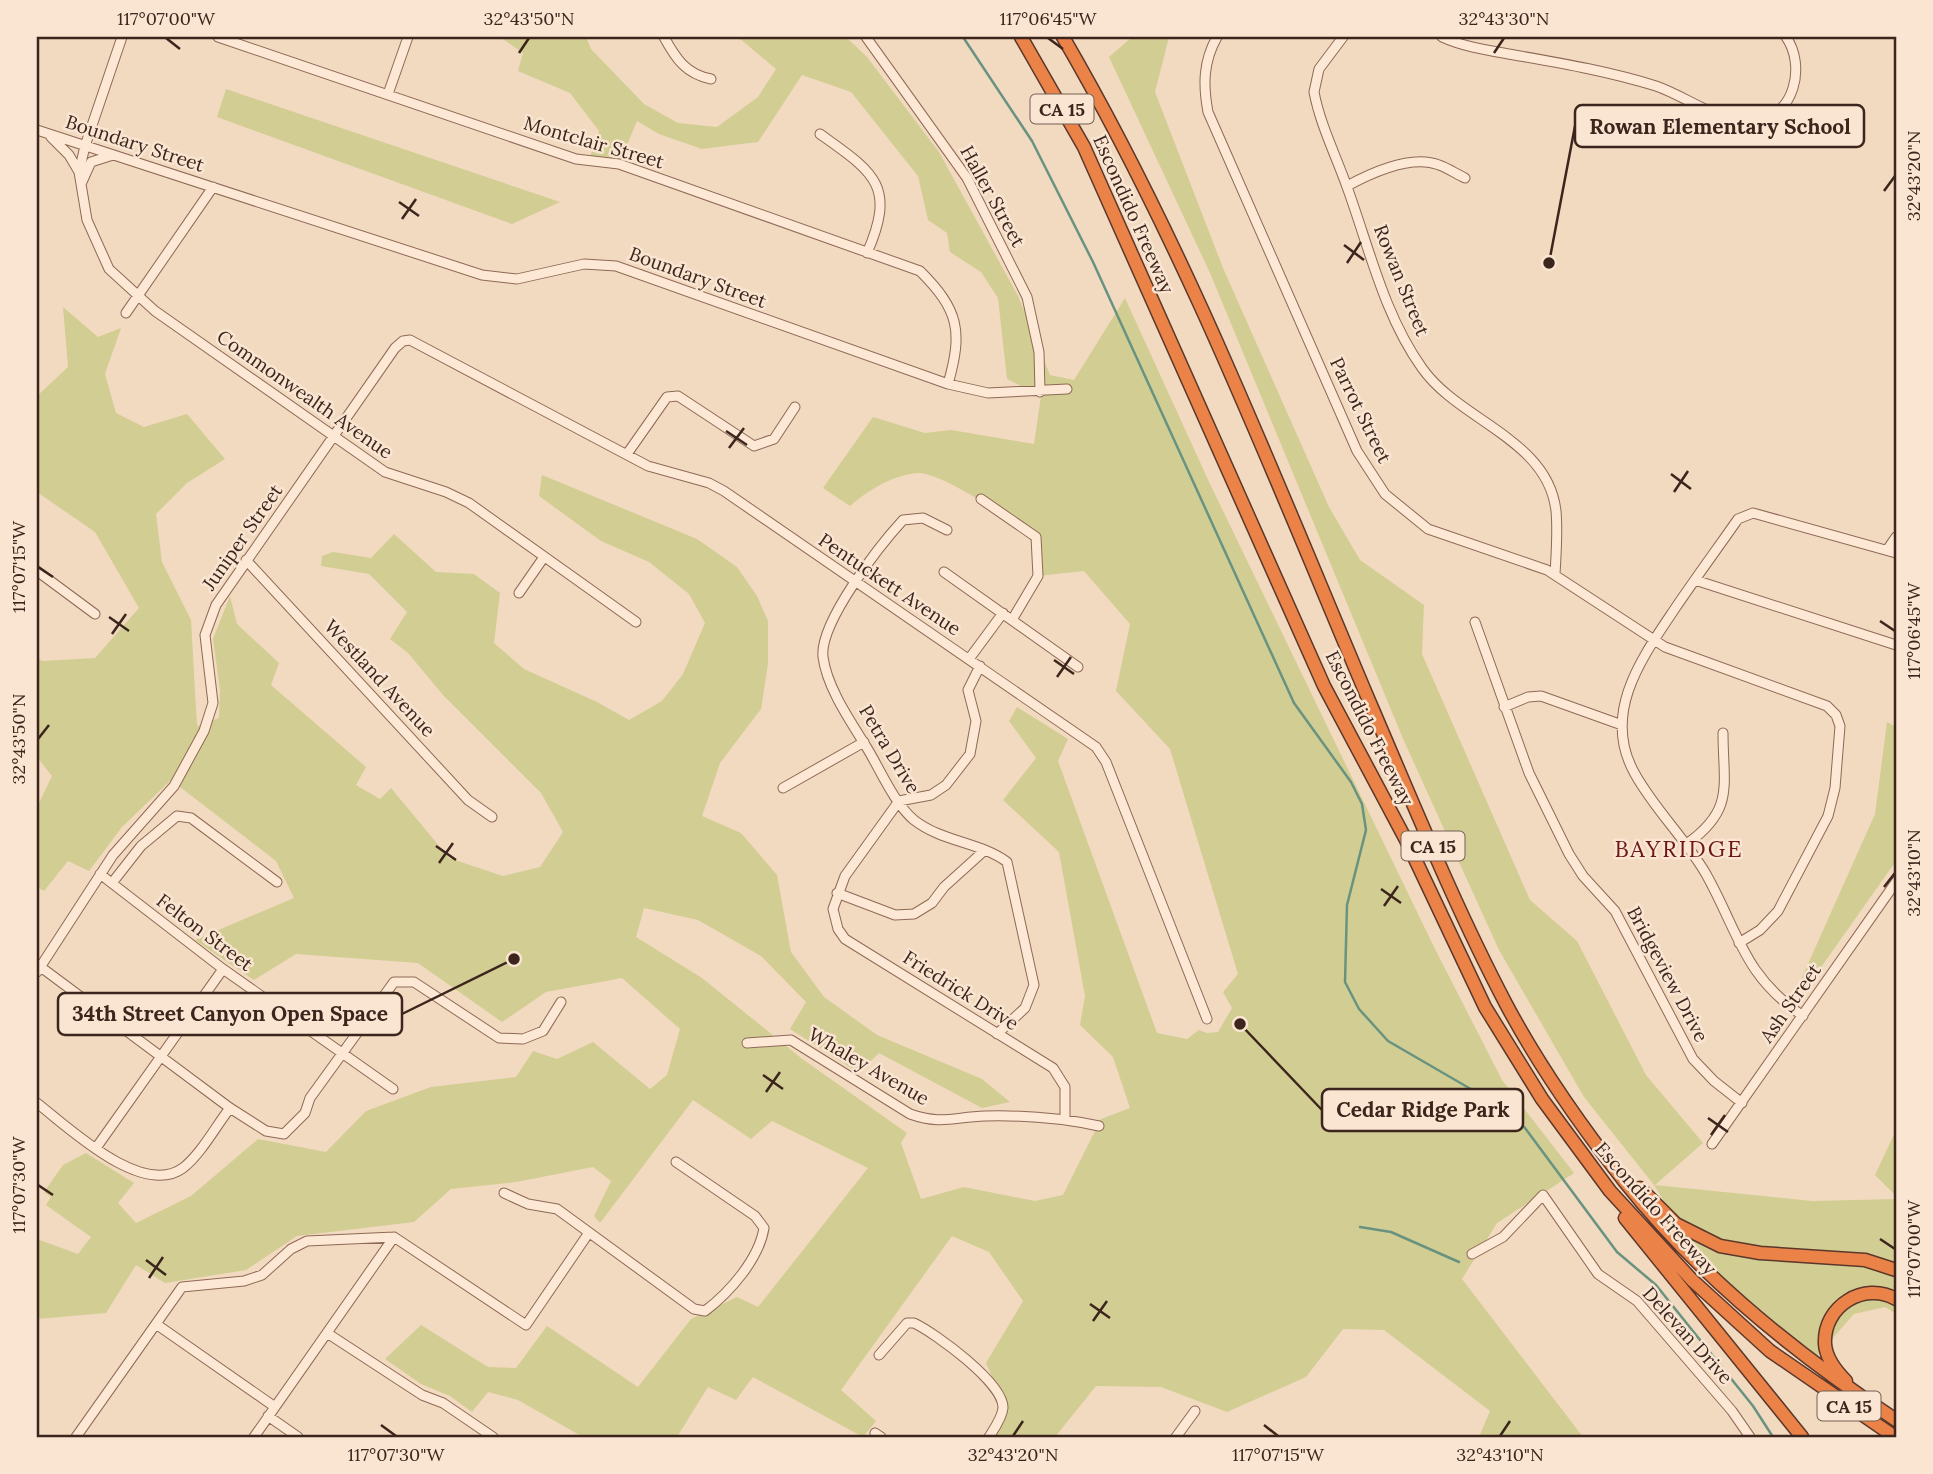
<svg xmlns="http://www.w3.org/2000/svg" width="1933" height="1474" viewBox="0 0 1933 1474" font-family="Lora,serif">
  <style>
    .green { fill: #d2cd93 }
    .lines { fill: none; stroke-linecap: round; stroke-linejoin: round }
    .stream { stroke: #699381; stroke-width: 2.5 }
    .minor-casing { stroke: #8e6956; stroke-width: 11 }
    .highway-casing { stroke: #5b382b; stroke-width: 15 }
    .minor { stroke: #fce8d4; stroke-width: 9 }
    .highway { stroke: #eb8348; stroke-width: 12 }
    .ticks { fill: none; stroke: #3c251c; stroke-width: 2.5 }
    .labels { text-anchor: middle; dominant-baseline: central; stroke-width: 5; stroke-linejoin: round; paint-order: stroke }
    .shield { fill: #f9e5d1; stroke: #755f52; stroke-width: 2 }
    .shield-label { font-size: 18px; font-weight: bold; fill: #3c251c }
    .street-label { font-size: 19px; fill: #3c251c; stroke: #f9e5d1 }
    .quarter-label { font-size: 23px; letter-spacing: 2px; fill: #6d1817; stroke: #f9e5d1 }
    .leader { fill: none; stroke: #3c251c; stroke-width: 2.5 }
    .callout-dot { fill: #3c251c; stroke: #f9e5d1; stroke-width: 2.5 }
    .callout { fill: #f9e5d1; stroke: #3c251c; stroke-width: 2.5 }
    .callout-label { font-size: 21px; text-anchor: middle; font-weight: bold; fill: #3c251c }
    .neatline { fill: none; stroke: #3c251c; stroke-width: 2.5 }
    .ticks-label { font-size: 18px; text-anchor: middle; fill: #3c251c }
  </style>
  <rect width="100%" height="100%" fill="#f2dac0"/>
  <path class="green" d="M500,37H586L591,49L644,104L678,123L717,127L758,97L776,69L738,37H846L867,57L939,152L1018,296L1050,375L1074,380L1125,298L1210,484L1434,947L1502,1080L1574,1173L1497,1223L1462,1279L1583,1437H1479L1490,1411L1384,1330L1343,1329L1306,1377L1227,1412L1161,1387L1096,1386L1055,1437H992L1006,1410L986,1363L1023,1301L989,1252L952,1236L841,1390L876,1421L863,1437L753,1377L736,1400L708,1387L677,1437H583L518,1400L488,1392L472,1412L450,1396L421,1384L385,1359L421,1325L488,1367L516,1368L547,1326L638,1387L691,1319L737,1297L758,1307L868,1168L772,1121L751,1139L693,1100L600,1223L594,1216L611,1181L593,1167L516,1182L451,1189L414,1222L297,1236L246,1270L165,1283L136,1265L106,1313L37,1319V1239L78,1254L91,1237L46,1205L51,1197L44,1192L63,1165L86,1153L134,1183L118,1203L136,1223L191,1196L258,1139L326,1152L366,1111L431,1087L516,1077L533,1051L557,1059L593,1042L650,1089L667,1075L680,1029L622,978L546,992L502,1022L418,963L296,954L254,980L195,940L294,898L276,861L171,780L122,827L89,871L68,861L44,891L37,887V807L52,776L37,757V657L42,661L95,658L139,608L95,532L37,492V396L68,367L63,307L98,337L121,328L105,374L116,413L144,427L187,414L225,459L187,483L156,514L162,562L191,620L197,726L219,718L220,690L213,639L230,596L237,624L279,663L271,685L366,767L356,785L380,799L391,788L449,858L503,876L540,867L563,832L541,793L443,695L408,653L390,639L407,612L369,574L321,566L322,556L333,552L371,558L394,534L436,572L474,574L500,593L494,643L524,669L597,702L629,720L662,701L683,674L705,623L689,594L649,562L601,541L539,496L542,475L697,539L737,567L757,596L768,621V664L761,709L720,763L702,816L741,833L777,875L791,952L824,997L877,1035L982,1079L1010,1102L982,1108L879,1053L859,1073L790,1029L806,1002L761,956L698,920L644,908L636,937L702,978L801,1058L907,1133L901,1143L921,1199L964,1187L1035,1201L1063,1195L1101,1119L1130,1108L1113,1057L1080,1025L1085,996L1059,852L1003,800L1036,758L1009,721L1017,707L1068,739L1058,761L1157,1033L1187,1039L1199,1030L1207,1033L1218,1032L1232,1008L1223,992L1238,974L1170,749L1116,691L1130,624L1084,571L1038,576L1036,537C1014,522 941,471 917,473C891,476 870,489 850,506L823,488L873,417L925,433L951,430L1034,444L1041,396L1007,379L998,298L981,272L950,252L947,233L928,220L918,176L851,92L802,75L758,142L702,149L659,134L637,121L619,164L589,160L599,131L570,93L518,71L523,53Z
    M1132,37H1169L1155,92L1223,268L1329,507L1360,560L1424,605L1422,654L1530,900L1577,941L1646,1075L1703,1143L1655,1185L1812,1201L1896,1199V1314L1885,1307L1854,1314L1816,1357L1735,1288L1690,1244L1654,1185L1584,1097L1499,950L1404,741L1210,273L1109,57Z
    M226,89L560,202L512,224L217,117Z
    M1887,722L1896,727V861L1800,997L1795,993L1875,814Z
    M1896,1130V1196L1875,1175Z"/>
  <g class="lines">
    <path class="stream" d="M963,37L1032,141L1093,262L1294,703L1351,782L1362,804L1366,830L1347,905L1345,982L1359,1009L1388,1041L1507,1110L1525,1128L1617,1252L1656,1285L1753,1406L1773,1437
      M1360,1227L1391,1232L1459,1262"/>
    <defs>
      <path id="minor" d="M122,37L85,146L79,172L87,220L109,269L155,311L385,472L446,492L469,503L636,622
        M218,37L576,159L619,164L920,271C959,310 963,331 948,384
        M664,37C676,59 686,74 711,79
        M866,37L967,178L1027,297L1039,352L1040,392
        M1217,37C1203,62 1203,85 1208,112L1357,451L1385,494L1428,529L1547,570L1665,647L1827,706L1836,715L1840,726L1835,788L1828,816L1778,911L1760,930L1739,943
        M1343,37L1319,69L1314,92C1320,124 1336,156 1347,187C1369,247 1384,315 1422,368C1459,421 1548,439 1556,511C1558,532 1556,554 1555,575
        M1442,37C1466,48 1494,51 1520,56C1566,64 1611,72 1656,86C1688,97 1720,124 1755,121C1795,117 1806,65 1786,37
        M388,94L408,37
        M37,130L482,275L517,279L584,264L616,266L948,384L988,393L1067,389
        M820,134C873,172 897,185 867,253
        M51,137L69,155L79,172
        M82,182L91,162L113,155
        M1347,186C1371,173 1411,154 1439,165C1448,168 1456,174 1465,178
        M126,313L213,187
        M627,454L667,397L678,396L754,446L774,439L795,407
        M981,499L1036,537L1038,576L1012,620
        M947,530L923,518L903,520C880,545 819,623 823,657C827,688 851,722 867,748C881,771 894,803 914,820C942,842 980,842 1007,862L1034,985L1025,1008L997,1034
        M1887,550L1896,537
        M246,560L468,800L492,817
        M37,571L95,614
        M944,572L1078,667
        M1695,580L1896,645
        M519,593L544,557
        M1475,622L1529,773L1569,854L1583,876L1615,911L1693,1059L1714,1081L1742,1103
        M969,659L1003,613
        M980,666L968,690L976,721L970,754L946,785L931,795L899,801L845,876L833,909L838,929L845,939L1053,1068L1065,1087V1119
        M1504,707L1528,697L1541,696L1622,725
        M783,788L864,742
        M1688,843C1735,809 1723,785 1723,733
        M100,874L223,969L393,1089
        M112,883L141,846L177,816L191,818L277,882
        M837,893L895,915L914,914L932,903L944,887L985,850
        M38,965L230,1108L266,1131L284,1134L305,1113L310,1098L394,982H414L499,1038L523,1039L543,1031L561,1002
        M37,972L113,855L174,786L204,731L213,703L205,635L216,605L395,348L403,341L410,340L648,466L709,483L724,491L1096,747L1106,762L1207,1019
        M1803,1016C1743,975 1739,933 1706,874C1685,838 1655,810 1635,774C1601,714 1641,659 1674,610C1695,579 1717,549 1738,519L1753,513L1896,553
        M747,1043L791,1040L910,1114C941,1125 954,1117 985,1116C1023,1115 1061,1118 1099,1126
        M37,1103C68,1127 142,1198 183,1168C201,1154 216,1126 230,1108
        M1712,1144L1896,882
        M96,1148L223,969
        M504,1193L528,1204L557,1209L694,1309L705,1311C730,1292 759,1259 764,1228L755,1216L676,1162
        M394,1237L526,1325L588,1234
        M1472,1254L1503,1237L1543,1195L1598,1274L1637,1301L1732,1411L1750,1437
        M156,1324L275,1407
        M327,1333L422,1395L443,1403L493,1437
        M879,1355L907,1323H914C935,1333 1004,1383 1003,1408C1002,1418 994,1429 989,1437
        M268,1416L298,1437
        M875,1433L881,1437
        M76,1437L182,1287L244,1281L262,1275L291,1249L307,1241L394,1237
        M254,1437L394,1237
        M1176,1437L1195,1411"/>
      <path id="highway" d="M1021,37L1084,147L1324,686L1406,840L1485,1007L1542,1099L1610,1191L1692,1280L1770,1351L1895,1437
        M1063,37C1186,248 1275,479 1370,703C1413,803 1455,907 1506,1004C1539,1066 1581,1126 1625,1182C1700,1277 1796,1354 1896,1420
        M1640,1188L1676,1224L1720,1246L1760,1253L1865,1260L1896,1270
        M1625,1218L1802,1437
        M1846,1381C1836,1371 1826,1359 1825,1344C1823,1306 1864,1281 1896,1299"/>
    </defs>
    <use href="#minor" class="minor-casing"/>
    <use href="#highway" class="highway-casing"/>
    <use href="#minor" class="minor"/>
    <use href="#highway" class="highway"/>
  </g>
  <path class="ticks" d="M166,38L180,49M1048,38L1063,49M519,53L529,38M1494,53L1504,38M1884,191L1895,176M399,202L419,216M402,219L416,199M1344,245L1364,260M1347,263L1361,242M726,431L747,445M729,448L744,428M1671,474L1691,489M1674,492L1688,471M38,567L53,577M109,617L129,631M1880,621L1895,631M112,634L126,614M1054,660L1074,674M1057,677L1071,657M38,739L49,725M436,846L456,860M439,863L453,843M1884,887L1895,873M1381,889L1401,903M1384,906L1398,886M763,1075L783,1089M766,1092L780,1072M1708,1118L1728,1132M1711,1135L1725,1115M38,1185L53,1195M1880,1239L1895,1249M146,1260L166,1275M149,1278L163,1257M1090,1304L1110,1318M1093,1321L1107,1301M381,1425L396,1436M1264,1425L1278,1436M1013,1436L1023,1421M1500,1436L1510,1421"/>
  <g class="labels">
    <g class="shield">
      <rect x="1030.5" y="94.5" width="63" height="29" rx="5"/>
      <rect x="1401.5" y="831.5" width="63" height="29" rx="5"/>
      <rect x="1817.5" y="1391.5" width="63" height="29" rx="5"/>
    </g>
    <g class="shield-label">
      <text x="1062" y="109">CA 15</text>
      <text x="1433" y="846">CA 15</text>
      <text x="1849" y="1406">CA 15</text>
    </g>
    <g class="street-label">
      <text transform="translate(594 142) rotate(16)">Montclair Street</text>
      <text transform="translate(135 143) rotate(18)">Boundary Street</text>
      <text transform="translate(993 196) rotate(61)">Haller Street</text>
      <text transform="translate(1134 214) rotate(66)">Escondido Freeway</text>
      <text transform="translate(698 277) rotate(20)">Boundary Street</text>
      <text transform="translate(1402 280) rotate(68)">Rowan Street</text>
      <text transform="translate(305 394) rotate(35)">Commonwealth Avenue</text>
      <text transform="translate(1361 410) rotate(64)">Parrot Street</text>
      <text transform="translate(242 537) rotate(-55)">Juniper Street</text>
      <text transform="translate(890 584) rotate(34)">Pentuckett Avenue</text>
      <text transform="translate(380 678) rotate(47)">Westland Avenue</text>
      <text transform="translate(1370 728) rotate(63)">Escondido Freeway</text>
      <text transform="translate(890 749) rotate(59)">Petra Drive</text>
      <text transform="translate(205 932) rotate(37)">Felton Street</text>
      <text transform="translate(1668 974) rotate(62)">Bridgeview Drive</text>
      <text transform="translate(961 990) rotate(32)">Friedrick Drive</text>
      <text transform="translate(1790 1003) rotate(-55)">Ash Street</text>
      <text transform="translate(869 1066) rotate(30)">Whaley Avenue</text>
      <text transform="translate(1656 1208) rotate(48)">Escondido Freeway</text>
      <text transform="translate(1688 1335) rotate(48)">Delevan Drive</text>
    </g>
    <g class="quarter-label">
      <text x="1679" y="848">BAYRIDGE</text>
    </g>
  </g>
  <path class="leader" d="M1549 263L1575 126M514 959L402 1014M1240 1024L1322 1110"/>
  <g class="callout-dot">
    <circle cx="1549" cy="263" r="7"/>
    <circle cx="514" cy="959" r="7"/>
    <circle cx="1240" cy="1024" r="7"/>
  </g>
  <g class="callout">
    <rect x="1575" y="105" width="289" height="42" rx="7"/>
    <rect x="58" y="993" width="344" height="42" rx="7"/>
    <rect x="1322" y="1089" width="201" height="42" rx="7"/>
  </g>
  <g class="callout-label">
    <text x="1720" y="134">Rowan Elementary School</text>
    <text x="230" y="1021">34th Street Canyon Open Space</text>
    <text x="1423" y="1117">Cedar Ridge Park</text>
  </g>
  <rect width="1933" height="1474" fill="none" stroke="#f9e5d1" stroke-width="77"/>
  <rect x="38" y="38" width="1857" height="1398" class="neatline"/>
  <g class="ticks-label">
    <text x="166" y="25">117°07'00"W</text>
    <text x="529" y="25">32°43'50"N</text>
    <text x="1048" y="25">117°06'45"W</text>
    <text x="1504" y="25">32°43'30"N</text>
    <text transform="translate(1914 176) rotate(-90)" y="6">32°43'20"N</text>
    <text transform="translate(19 567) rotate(-90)" y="6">117°07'15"W</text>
    <text transform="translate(1914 631) rotate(-90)" y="6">117°06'45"W</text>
    <text transform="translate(19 739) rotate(-90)" y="6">32°43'50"N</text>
    <text transform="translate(1914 873) rotate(-90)" y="6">32°43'10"N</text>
    <text transform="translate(19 1185) rotate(-90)" y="6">117°07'30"W</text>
    <text transform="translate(1914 1249) rotate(-90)" y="6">117°07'00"W</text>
    <text x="396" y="1461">117°07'30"W</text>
    <text x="1013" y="1461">32°43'20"N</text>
    <text x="1278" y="1461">117°07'15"W</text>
    <text x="1500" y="1461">32°43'10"N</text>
  </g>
</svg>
